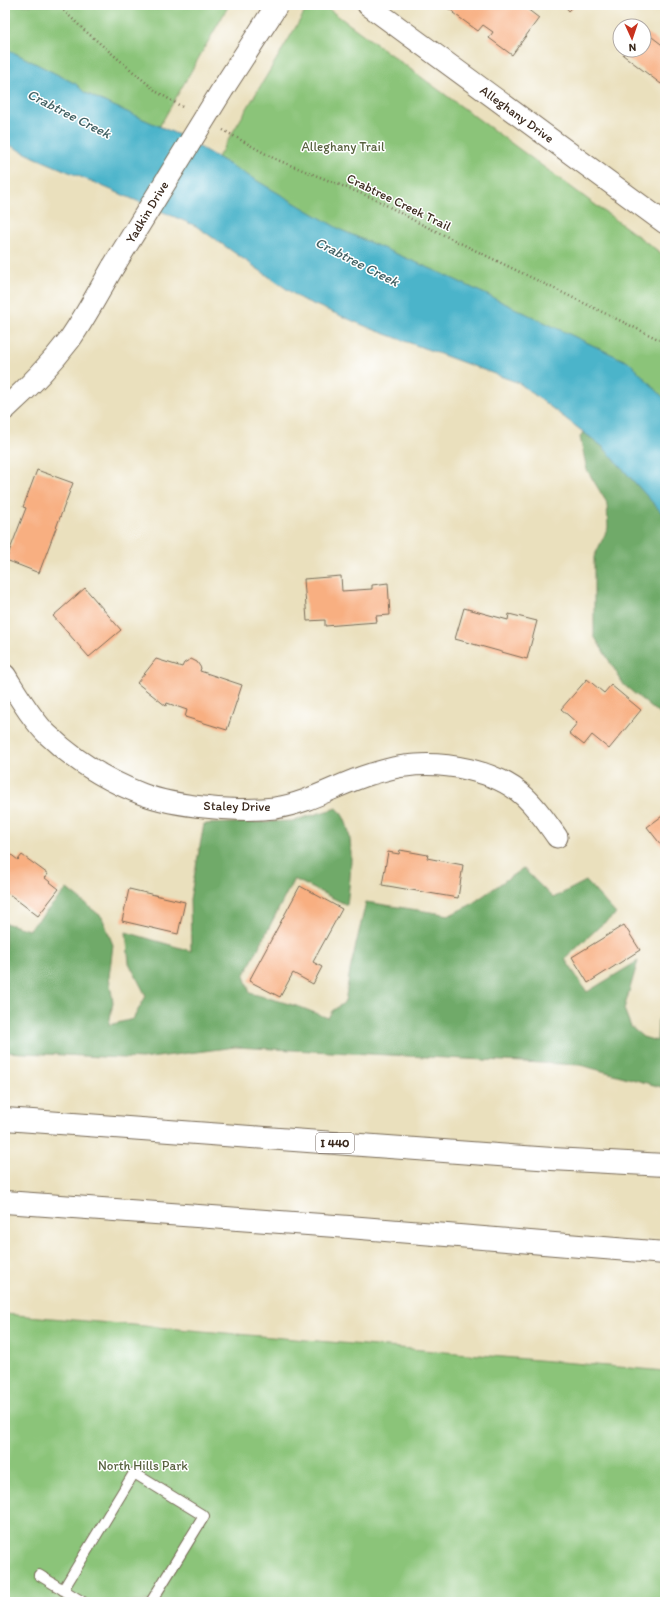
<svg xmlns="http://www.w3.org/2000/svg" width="670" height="1607" viewBox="0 0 670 1607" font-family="Itim,sans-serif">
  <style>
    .green { fill: #8bc479; stroke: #63774c }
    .forest { fill: #70aa69; stroke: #566a44 }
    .water { fill: #4cb4ca; stroke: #446f74 }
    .building { fill: #f8af81 }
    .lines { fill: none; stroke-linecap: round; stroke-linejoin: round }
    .lane-casing { stroke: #786a56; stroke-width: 12 }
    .street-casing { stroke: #786a56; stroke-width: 23 }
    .secondary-casing { stroke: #786a56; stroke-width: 24 }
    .highway-casing { stroke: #786a56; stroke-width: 24 }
    .path { stroke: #786a56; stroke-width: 2.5; stroke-dasharray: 1 3; stroke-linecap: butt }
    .lane { stroke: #fff; stroke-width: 10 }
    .street { stroke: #fff; stroke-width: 21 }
    .secondary { stroke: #fff; stroke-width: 22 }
    .highway { stroke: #fff; stroke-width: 22 }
    .secondary-bridge-casing { stroke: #786a56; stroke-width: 24; stroke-linecap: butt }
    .secondary-bridge { stroke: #fff; stroke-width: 22 }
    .labels { text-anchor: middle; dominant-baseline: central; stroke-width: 3; stroke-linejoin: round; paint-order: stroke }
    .shield { fill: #fff; stroke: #766a62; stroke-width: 1 }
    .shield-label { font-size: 12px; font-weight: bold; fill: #3b2a1e }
    .street-label { font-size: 13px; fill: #3b2a1e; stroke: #fff }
    .park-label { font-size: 13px; fill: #57603e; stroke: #fff }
    .water-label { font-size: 14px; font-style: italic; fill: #426163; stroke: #fff }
  </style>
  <rect width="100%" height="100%" fill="#fff"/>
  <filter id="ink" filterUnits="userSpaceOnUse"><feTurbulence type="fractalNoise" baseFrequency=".025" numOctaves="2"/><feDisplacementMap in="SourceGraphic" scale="8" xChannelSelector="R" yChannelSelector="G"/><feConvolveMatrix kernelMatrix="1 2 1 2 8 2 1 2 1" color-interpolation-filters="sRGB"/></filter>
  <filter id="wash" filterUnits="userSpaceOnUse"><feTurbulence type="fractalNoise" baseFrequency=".012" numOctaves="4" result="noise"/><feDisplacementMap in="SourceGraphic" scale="16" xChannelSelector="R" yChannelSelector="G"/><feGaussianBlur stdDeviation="0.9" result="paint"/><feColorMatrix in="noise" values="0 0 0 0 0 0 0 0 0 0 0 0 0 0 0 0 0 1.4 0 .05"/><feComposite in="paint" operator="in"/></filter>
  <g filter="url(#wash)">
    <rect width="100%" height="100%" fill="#eae0bd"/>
    <path class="green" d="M5,5H229L142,157L5,89Z
      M309,5H323L665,256V462L200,187Z
      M5,1314L665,1371V1602H5Z"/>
    <path class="forest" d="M583,432L603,447L662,512L665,518V726L664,718L624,685L594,636V557L608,528L607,503L587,470L580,437Z
      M337,808C358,829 350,878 347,905L294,879L244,976L250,993L300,1007L328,1018L332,1011L345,1002L350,970L366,902L450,915L470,905L523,868L553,898L586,881L616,914L600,926L565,959L587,992L638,961L624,1009L631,1027L643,1037L657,1041L658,1020L665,1012V1088L580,1065L235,1047L142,1059L5,1052V923L29,930L67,889L102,917L113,945L109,977L113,1002L109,1025L133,1019L146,996L129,963L126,932L191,951L190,899L204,824L292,821Z"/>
    <path class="water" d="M5,48L76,84L84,92L98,99L179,135L341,230L443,274L630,363L665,399V518L661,512L603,447L519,383L372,329L301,299L196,226L36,158L5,143Z"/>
    <g id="blocks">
      <path class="building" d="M442,5H522L539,18L512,55L489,38L493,32L483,25L478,31L453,13L454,12Z
        M564,5H575L569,11Z
        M644,31L665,47V79L661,84L623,55L627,50H644Z
        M37,470L73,483L39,573L6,560L26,508L23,507Z
        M341,576L342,591L372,589V585L388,583L390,615L376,616L377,622L325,626V620L307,621L304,579Z
        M85,588L121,630L89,657L53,616Z
        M464,608L508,620L509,614L537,621L527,659L455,639Z
        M156,659L182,667L184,663L191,659L197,662L201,668L200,671L242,685L227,730L185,717L187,710L167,703L166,706L137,683Z
        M587,679L604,693L611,685L641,710L609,749L592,735L584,745L569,733L577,723L561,709Z
        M665,814V850L647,827Z
        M5,850L18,860L22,855L48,874L45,878L59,889L38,916L5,891Z
        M400,850L428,855L427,858L463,865L458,898L382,885L388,852L399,854Z
        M300,886L342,909L313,962L322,967L313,984L293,973L280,997L249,981Z
        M129,889L185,902L178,934L122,921Z
        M624,925L640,950L588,983L572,957Z"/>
    </g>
  </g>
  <g filter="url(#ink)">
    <use href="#blocks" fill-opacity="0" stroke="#786a56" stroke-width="1"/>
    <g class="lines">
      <defs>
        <path id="lane" d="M39,1575L83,1602
          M63,1590L134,1473L204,1516L151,1602"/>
        <path id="street" d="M368,5L665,223
          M5,675C17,694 32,720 48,735C74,760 108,781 142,794C176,807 238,812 275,808C309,803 338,784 371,774C382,771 394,767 405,766C443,761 497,770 525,797C538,809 547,823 557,837"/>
        <path id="secondary" d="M224,87L277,5
          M5,409C28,388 51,364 70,339C86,316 99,291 113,267"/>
        <path id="highway" d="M5,1119L552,1159L665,1165
          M5,1202L349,1227L665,1253"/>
      </defs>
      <use href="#lane" class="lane-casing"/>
      <use href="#street" class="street-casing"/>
      <use href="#secondary" class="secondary-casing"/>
      <use href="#highway" class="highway-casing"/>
      <path class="path" d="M58,5L83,29L157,92L184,108
        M223,130L275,159L375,199L417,222L662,341L665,345"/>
      <use href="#lane" class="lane"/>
      <use href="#street" class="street"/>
      <use href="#secondary" class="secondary"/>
      <use href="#highway" class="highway"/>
      <defs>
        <path id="secondary-bridge" d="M113,267L224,87"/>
      </defs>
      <use href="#secondary-bridge" class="secondary-bridge-casing"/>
      <use href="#secondary-bridge" class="secondary-bridge"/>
    </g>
  </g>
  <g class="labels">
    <rect class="shield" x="316" y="1133" width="38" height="20" rx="3"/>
    <g class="shield-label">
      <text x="335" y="1143">I 440</text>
    </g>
    <g class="street-label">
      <text transform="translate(517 114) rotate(36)">Alleghany Drive</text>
      <text transform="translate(399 202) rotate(26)">Crabtree Creek Trail</text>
      <text transform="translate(147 212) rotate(-59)">Yadkin Drive</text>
      <text transform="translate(237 806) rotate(1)">Staley Drive</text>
    </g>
    <g class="park-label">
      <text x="343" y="146">Alleghany Trail</text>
      <text x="143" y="1465">North Hills Park</text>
    </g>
    <g class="water-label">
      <text transform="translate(69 114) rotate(27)">Crabtree Creek</text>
      <text transform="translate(357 262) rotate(27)">Crabtree Creek</text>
    </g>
  </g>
  <rect width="670" height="1607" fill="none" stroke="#fff" stroke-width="20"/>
  <g transform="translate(632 38) rotate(177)"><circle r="19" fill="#ffffff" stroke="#b1aaa5"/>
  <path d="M0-3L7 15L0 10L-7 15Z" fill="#c8321e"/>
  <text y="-6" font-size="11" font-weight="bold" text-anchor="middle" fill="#3b2a1e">N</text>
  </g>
</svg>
